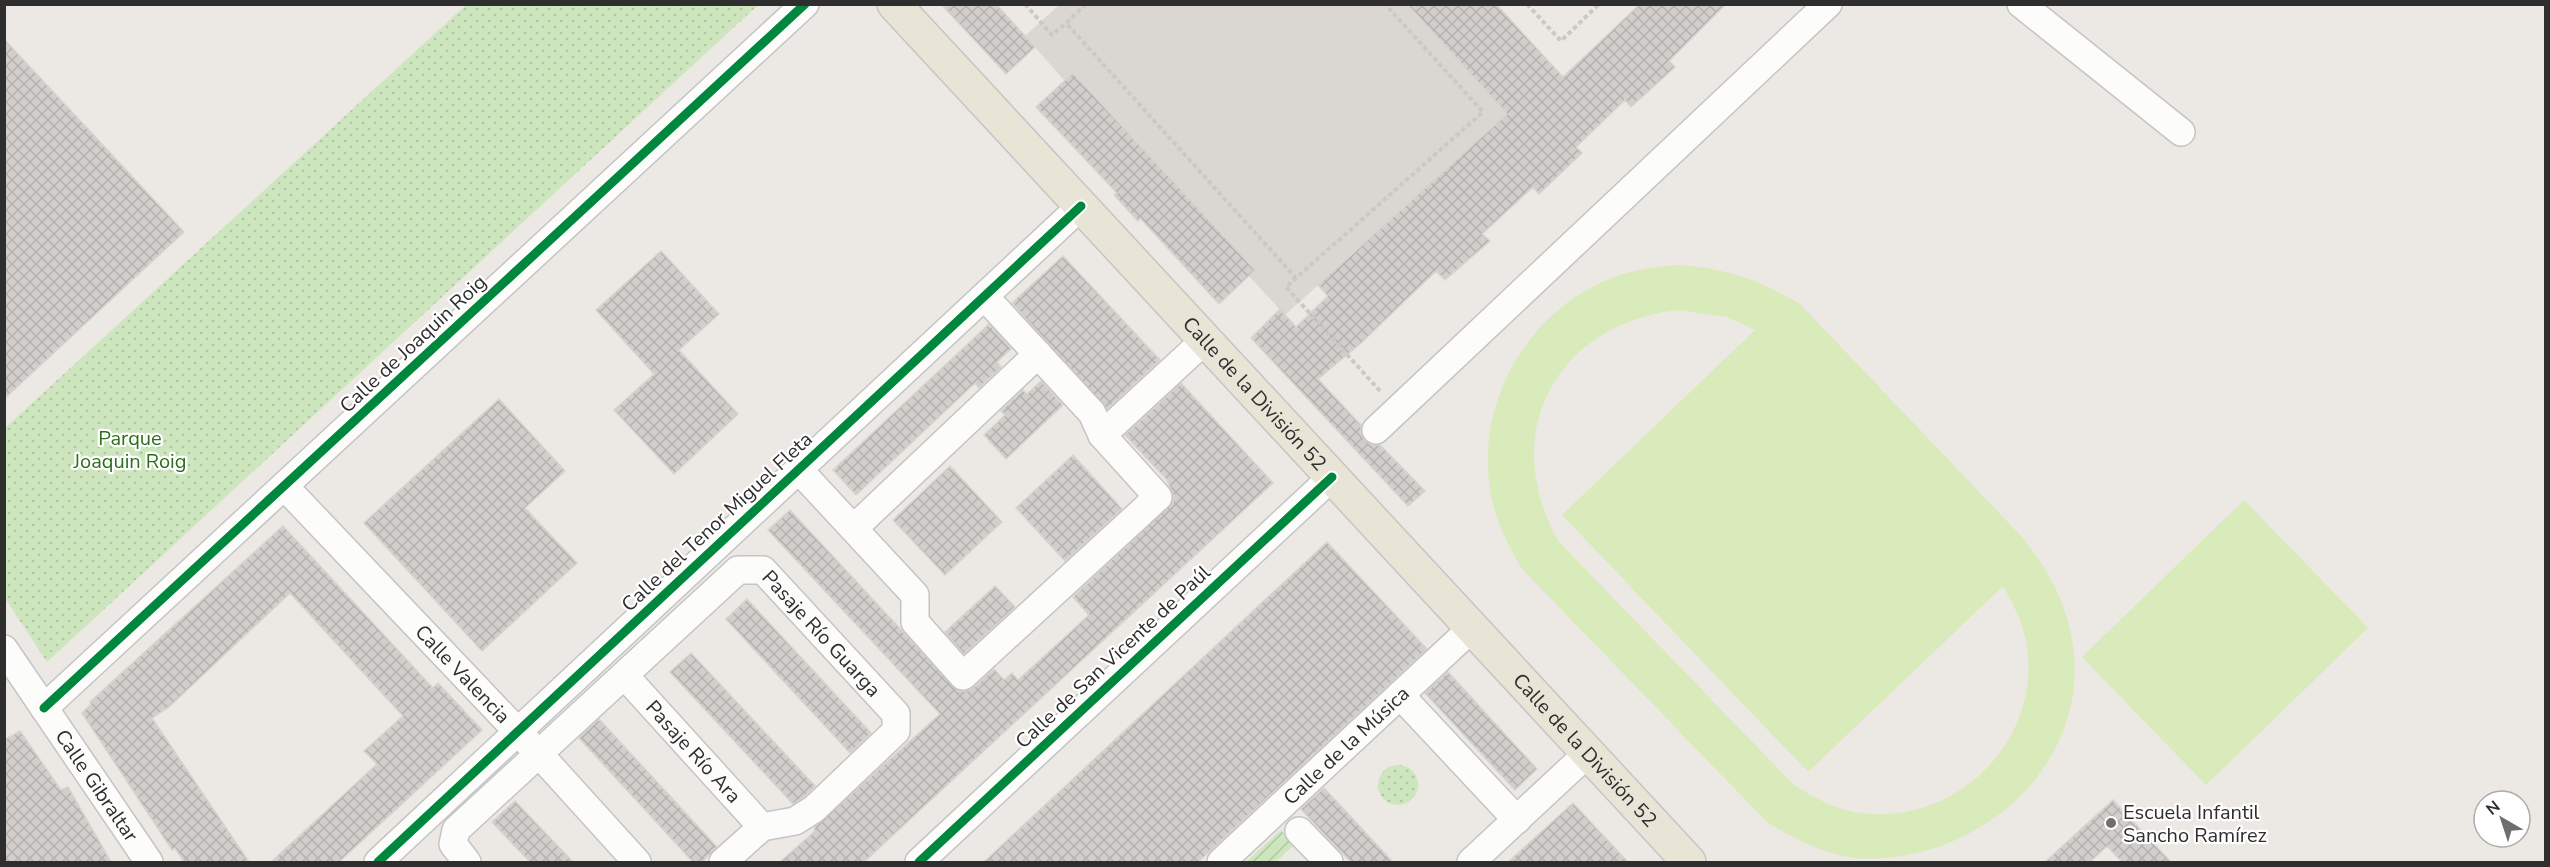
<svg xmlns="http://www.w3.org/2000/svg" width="2550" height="867" viewBox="0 0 2550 867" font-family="'Nunito Sans',sans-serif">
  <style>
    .park { fill: url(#park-dots) }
    .garden { fill: url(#garden-furrows) }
    .pitch { fill: #d9eabb; fill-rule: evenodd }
    .plaza { fill: #dad6d2 }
    .building { fill: url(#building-cross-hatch); stroke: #d7d4d0; stroke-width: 1.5 }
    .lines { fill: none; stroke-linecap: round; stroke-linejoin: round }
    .minor-casing { stroke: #c5c4c5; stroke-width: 30 }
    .major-casing { stroke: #c6c5c4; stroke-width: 36 }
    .path { stroke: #c9c9c8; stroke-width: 4; stroke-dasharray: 4.5 3; stroke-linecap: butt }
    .minor { stroke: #fcfcfb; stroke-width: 27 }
    .major { stroke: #e8e4d6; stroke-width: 33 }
    .cycleway-casing { stroke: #fff; stroke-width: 13 }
    .cycleway { stroke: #00873e; stroke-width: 9 }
    .poi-dot { fill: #706f6e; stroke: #fff; stroke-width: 2 }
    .labels { text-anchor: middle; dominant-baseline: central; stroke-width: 4.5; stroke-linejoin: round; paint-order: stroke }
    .street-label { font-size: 20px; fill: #2e2e2e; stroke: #fff }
    .park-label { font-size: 20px; fill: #2c6e1b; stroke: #fff }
    .poi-label { font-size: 20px; fill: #2e2e2e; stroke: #fff; text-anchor: start }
  </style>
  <defs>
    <pattern id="park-dots" width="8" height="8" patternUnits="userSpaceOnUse" patternTransform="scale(1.5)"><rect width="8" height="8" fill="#cee6be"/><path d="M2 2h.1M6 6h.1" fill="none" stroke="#b1c6a4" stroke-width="1.8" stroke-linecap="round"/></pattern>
    <pattern id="garden-furrows" width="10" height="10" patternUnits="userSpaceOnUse" patternTransform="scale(1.5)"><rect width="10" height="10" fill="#cee6be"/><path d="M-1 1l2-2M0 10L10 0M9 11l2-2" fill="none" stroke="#b1c6a4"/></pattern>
    <pattern id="building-cross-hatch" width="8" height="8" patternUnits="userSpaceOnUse" patternTransform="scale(1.5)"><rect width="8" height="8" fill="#d1cecb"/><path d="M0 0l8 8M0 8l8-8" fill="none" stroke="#b4b1af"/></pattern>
  </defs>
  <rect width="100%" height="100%" fill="#ece8e4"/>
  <path class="park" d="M466,5H758L47,662L5,598V428Z
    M1378 785a20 20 0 1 1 40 0a20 20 0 1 1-40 0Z"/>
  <path class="garden" d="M1281,830L1294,845L1276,862H1246Z"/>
  <path class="pitch" d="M1678,265C1725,268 1760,280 1800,304L2022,537C2049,570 2067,604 2073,646C2090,769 1973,867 1854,858C1822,853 1794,839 1767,822L1522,569C1511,550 1501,532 1495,511C1467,416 1523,310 1615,277C1636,269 1657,267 1678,265ZM1679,310L1727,317L1755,330L1562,515L1808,772L2003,586C2015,607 2026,629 2028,654C2036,747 1953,825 1861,813C1836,810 1815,798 1794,785L1559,542C1497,434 1556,323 1679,310Z
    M2244,500L2368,628L2206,785L2082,657Z"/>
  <path class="plaza" d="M1059,5H1407L1507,114L1285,315L1249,276L1255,270L1074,73L1064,80L1025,36Z"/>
  <path class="building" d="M941,4H996L1035,47L1006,74Z
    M1407,4H1496L1563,77L1640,4H1726L1669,61L1675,67L1631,107L1625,100L1576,147L1582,153L1539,194L1533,187L1482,234L1490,241L1445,280L1436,271L1360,344L1318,379L1361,425V434L1365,441L1372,445H1380L1425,491L1408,506L1251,338L1280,309L1296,327L1328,296L1318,285L1507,114Z
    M4,39L184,232L4,399Z
    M1073,73L1255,270L1219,304L1140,218L1138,221L1114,195L1117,193L1036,107Z
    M661,251L719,314L679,350L738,414L674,474L614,410L654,374L596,310Z
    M1063,256L1160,360L1107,409L1012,303Z
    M989,324L1011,349L997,362L1001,367L979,388L975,383L856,495L833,470Z
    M1041,381L1063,405L1006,459L984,435L1005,415L1001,411L1023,390L1027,394Z
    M1181,383L1273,483L864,862H780L814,832L815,827L940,714L768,530L790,510L958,691H966L973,688L994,669L1004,680L1012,673L1018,680L1089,615L1073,597L1173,502L1174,497L1167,480L1125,435Z
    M499,399L565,471L525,508L577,563L482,651L364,523Z
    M1073,455L1122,509L1065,561L1016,508Z
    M950,466L1002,522L945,575L893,520Z
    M283,526L433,688L438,683L482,730L339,862H271L377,764L364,751L403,716L290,593L169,707L152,718L249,862H184L175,848L172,850L82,713L91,704L90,702Z
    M1327,542L1427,649L1198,862H984Z
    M995,586L1015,607L964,654L945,632Z
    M747,599L871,733L850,753L726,619Z
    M691,653L815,786L804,797L793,804L670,672Z
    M1448,672L1537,769L1515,790L1425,693Z
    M599,719L717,847L702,862H693L579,738Z
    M20,731L61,790L68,787L111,862H4V740Z
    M1324,788L1393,862H1351L1324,834L1301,809Z
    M2113,800L2171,862H2122L2107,846L2090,862H2045Z
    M515,801L573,862H530L492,822Z
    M1573,803L1628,862H1508L1551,823Z"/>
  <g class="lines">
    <defs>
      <g id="minor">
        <path d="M2021,4L2181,132"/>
        <path d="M1376,430L1828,4"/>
        <path d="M1102,435L1205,340"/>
        <path d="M799,470L915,595V622L963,676L1158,497L1102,435L1092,413L985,297"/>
        <path id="s1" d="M285,487L539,754L637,862"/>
        <path d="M854,528L1038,354"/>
        <path id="s2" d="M4,649L149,862"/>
        <path id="s3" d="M625,676L762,827"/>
        <path d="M1400,695L1517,820"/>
        <path d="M44,708L805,4"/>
        <path d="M1299,831L1329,862"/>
        <path d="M378,862L1081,206"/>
        <path id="s4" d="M467,862L453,844L456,830L738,570H763L896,714V731L814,809L795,821L762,827L723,862"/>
        <path d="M919,862L1332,477"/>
        <path id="s5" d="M1221,862L1472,628"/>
        <path d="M1471,862L1588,753"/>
      </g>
      <g id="major">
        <path id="s6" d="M894,4L1689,862"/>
      </g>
    </defs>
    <use href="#minor" class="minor-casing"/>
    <use href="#major" class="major-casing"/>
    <path class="path" d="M1025,4L1052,35L1066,23
      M1086,4L1066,23L1296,278
      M1527,4L1561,41L1599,4
      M1380,391L1286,287L1483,112L1385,4"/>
    <use href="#minor" class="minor"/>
    <use href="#major" class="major"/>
    <defs>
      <path id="cycleway" d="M44,708L805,4
        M378,862L1081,206
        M919,862L1332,477"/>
    </defs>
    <use href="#cycleway" class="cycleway-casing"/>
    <use href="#cycleway" class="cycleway"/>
  </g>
  <circle class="poi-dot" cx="2111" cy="823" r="6"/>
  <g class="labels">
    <g class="street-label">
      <text transform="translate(413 344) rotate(-43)">Calle de Joaquin Roig</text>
      <text stroke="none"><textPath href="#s6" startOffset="531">Calle de la División 52</textPath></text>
      <text transform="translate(717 522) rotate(-43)">Calle del Tenor Miguel Fleta</text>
      <text stroke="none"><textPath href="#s4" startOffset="532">Pasaje Río Guarga</textPath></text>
      <text transform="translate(1113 657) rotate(-43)">Calle de San Vicente de Paúl</text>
      <text stroke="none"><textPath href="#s1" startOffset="258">Calle Valencia</textPath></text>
      <text stroke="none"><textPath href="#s5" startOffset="171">Calle de la Música</textPath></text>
      <text stroke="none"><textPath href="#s6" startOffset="1017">Calle de la División 52</textPath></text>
      <text stroke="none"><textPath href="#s3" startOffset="102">Pasaje Río Ara</textPath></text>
      <text stroke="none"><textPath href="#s2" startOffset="165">Calle Gibraltar</textPath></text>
    </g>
    <g class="park-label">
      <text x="130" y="438">Parque<tspan x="130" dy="23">Joaquin Roig</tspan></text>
    </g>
    <g class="poi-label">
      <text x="2123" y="812">Escuela Infantil<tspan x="2123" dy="23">Sancho Ramírez</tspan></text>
    </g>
  </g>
  <rect width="2550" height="867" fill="none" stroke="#2e2e2e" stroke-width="12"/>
  <g transform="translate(2502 819) rotate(321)"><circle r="28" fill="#ffffff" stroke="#ababab" stroke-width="1.5"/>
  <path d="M0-4.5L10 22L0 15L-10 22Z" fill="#706f6e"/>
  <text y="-9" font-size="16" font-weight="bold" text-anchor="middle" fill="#2e2e2e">N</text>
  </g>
</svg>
